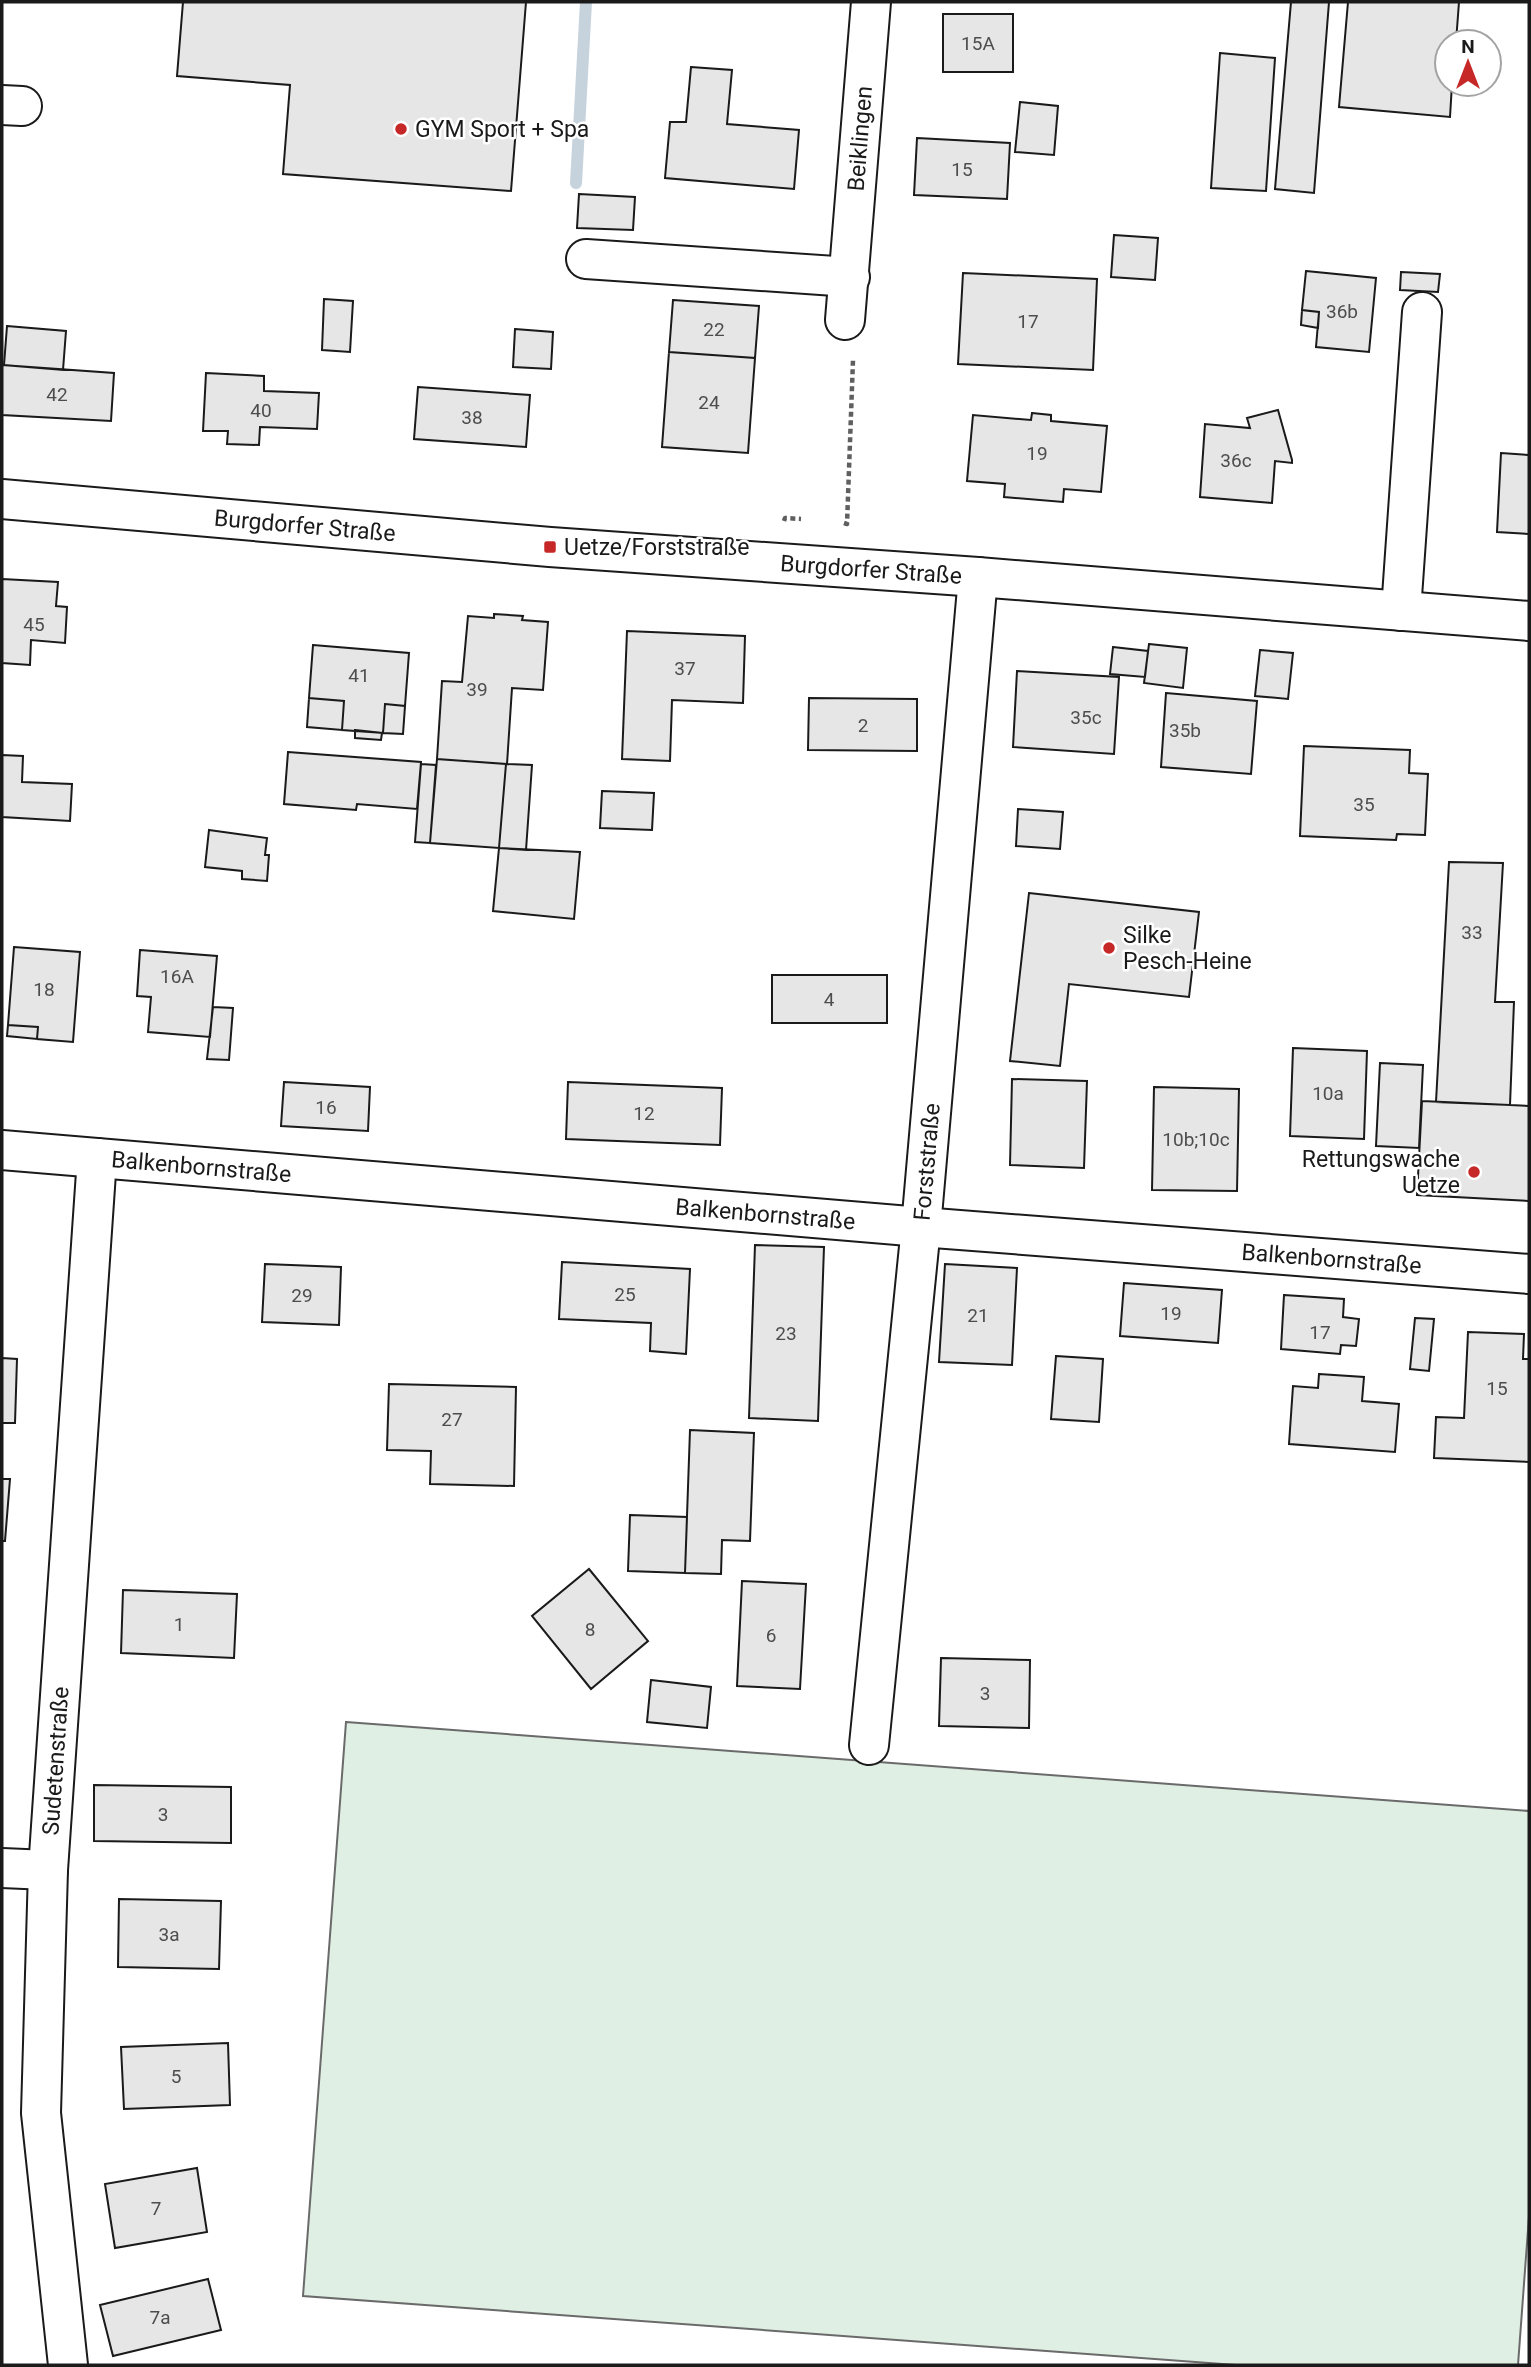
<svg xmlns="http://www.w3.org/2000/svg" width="1531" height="2367" viewBox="0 0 1531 2367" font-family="Roboto,sans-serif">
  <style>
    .green { fill: #e0efe3; stroke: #6a6a6a; stroke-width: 2 }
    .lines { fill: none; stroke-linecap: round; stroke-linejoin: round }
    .stream { stroke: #c6d2dc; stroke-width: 12 }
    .building { fill: #e6e6e6; stroke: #1a1a1a; stroke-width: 2 }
    .minor-casing { stroke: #1a1a1a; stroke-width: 42 }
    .major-casing { stroke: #1a1a1a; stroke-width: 42 }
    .path { stroke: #5f5f5f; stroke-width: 4.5; stroke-dasharray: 5 3.5; stroke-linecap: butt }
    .minor { stroke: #fff; stroke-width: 38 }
    .major { stroke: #fff; stroke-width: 38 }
    .poi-dot { fill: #c62828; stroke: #fff; stroke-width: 2.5 }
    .labels { text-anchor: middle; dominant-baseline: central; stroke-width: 5; stroke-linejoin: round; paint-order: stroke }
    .number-label { font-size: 19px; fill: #4d4d4d }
    .poi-label { font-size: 23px; fill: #1a1a1a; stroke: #fff; text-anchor: start }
    .street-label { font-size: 23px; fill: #1a1a1a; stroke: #fff }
  </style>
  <rect width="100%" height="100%" fill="#fff"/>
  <path class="green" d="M346,1722L1529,1811V2216L1518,2365H1236L303,2296Z"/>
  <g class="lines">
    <path class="stream" d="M576,183L586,2"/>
  </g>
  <path class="building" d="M183,2H526L511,191L283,174L290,85L177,76Z
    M1291,2H1329L1314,193L1275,189Z
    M1348,2H1459L1456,42H1447V84H1452L1450,117L1339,107Z
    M943,14H1013V72H943Z
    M1220,53L1275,58L1266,191L1211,188Z
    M691,67L732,70L727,124L799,130L794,189L665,178L670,122H686Z
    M1020,102L1058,106L1054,155L1015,152Z
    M917,138L1010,143L1007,199L914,195Z
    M579,194L635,197L633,230L577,228Z
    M1114,235L1158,238L1155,280L1111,277Z
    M1306,271L1376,278L1369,352L1316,347L1319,312L1302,310Z
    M1401,272L1440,274L1438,292L1400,290Z
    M963,273L1097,279L1093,370L958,364Z
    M324,299L353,301L350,352L322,350Z
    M673,300L759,306L755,358L669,352Z
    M1302,310L1319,312L1318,328L1301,325Z
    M7,326L66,331L63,370L4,365Z
    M515,329L553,332L551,369L513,367Z
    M669,352L755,358L748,453L662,447Z
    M2,365L114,373L111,421L2,415Z
    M206,373L264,376V391L319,393L317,429L260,427L259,445L227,444L228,431H203Z
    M418,387L530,395L526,447L414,439Z
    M1278,410L1292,460V463L1275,461L1272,503L1200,497L1205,424L1250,428L1247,418Z
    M1032,413L1051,415V421L1107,426L1101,492L1064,489L1063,502L1004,497L1005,484L967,481L973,415L1031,420Z
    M1501,453L1529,455V534L1497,532Z
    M2,579L58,582L56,606L67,607L65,643L31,640L30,665L2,663Z
    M494,614L523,616L522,620L548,622L543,690L512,688L507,764L437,759L442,681L462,682L468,616L494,618Z
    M627,631L745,636L743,703L672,700L670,761L622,759Z
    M1149,644L1187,648L1183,688L1144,683Z
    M313,645L409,653L405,706L385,704L383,733L342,730L344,701L309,698Z
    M1113,647L1148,651L1145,677L1110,674Z
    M1260,650L1293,653L1288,699L1255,696Z
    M1017,671L1119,677L1114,754L1013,747Z
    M1166,693L1257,701L1251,774L1161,767Z
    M309,698L344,701L342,730L307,727Z
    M809,698L917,699V751L808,750Z
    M385,704L405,706L403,734L383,733Z
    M355,730L382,733L381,740L355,738Z
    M1304,746L1410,750L1409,773L1428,774L1425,835L1397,834L1396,840L1300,836Z
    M288,752L421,762L417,809L357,804L356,810L284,804Z
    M2,755L23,756L22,782L72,784L70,821L2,817Z
    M437,759L506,764L499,848L430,843Z
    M421,764L436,765L430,843L415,842Z
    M506,764L532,765L526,850L499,848Z
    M602,791L654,793L652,830L600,828Z
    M1018,809L1063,812L1060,849L1016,846Z
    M209,830L267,838L265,855H269L267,881L242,879V871L205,867Z
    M499,848L580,852L574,919L493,911Z
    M1449,862L1503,863L1495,1002H1514L1510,1105L1436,1102Z
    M1029,893L1199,912L1189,997L1069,984L1060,1066L1010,1061Z
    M14,947L80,952L73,1042L37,1039L38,1027L8,1025Z
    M140,950L217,956L210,1037L148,1032L151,997L137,996Z
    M772,975H887V1023H772Z
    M213,1007L233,1008L229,1060L207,1059Z
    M8,1025L38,1027L37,1039L7,1036Z
    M1293,1048L1367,1051L1364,1139L1290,1136Z
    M1380,1063L1423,1065L1419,1148L1376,1146Z
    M1012,1079L1087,1081L1084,1168L1010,1165Z
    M284,1082L370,1087L368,1131L281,1126Z
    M568,1082L722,1088L720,1145L566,1139Z
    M1154,1087L1239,1089L1237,1191L1152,1190Z
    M1422,1101L1529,1106V1201L1417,1195Z
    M755,1245L824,1247L818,1421L749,1418Z
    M562,1262L690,1269L686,1354L650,1351L651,1323L559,1319Z
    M265,1264L341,1267L339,1325L262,1322Z
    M945,1264L1017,1268L1012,1365L939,1362Z
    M1124,1283L1222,1290L1218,1343L1120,1336Z
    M1284,1295L1344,1299L1343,1317L1359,1319L1356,1346L1341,1345L1340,1354L1281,1349Z
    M1415,1318L1434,1319L1429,1371L1410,1369Z
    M1468,1332L1524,1334L1523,1359H1529V1462L1434,1458L1436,1417L1464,1418Z
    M1056,1356L1103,1359L1099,1422L1051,1419Z
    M2,1358L17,1359L15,1423H2Z
    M1319,1374L1364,1377L1362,1401L1399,1404L1395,1452L1289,1444L1293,1386L1318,1388Z
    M389,1384L516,1387L514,1486L430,1484L431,1451L387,1450Z
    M690,1430L754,1433L750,1541L722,1540L721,1574L685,1573Z
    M2,1479H10L5,1541H2Z
    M630,1515L687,1517L685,1573L628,1571Z
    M589,1569L648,1641L591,1689L532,1616Z
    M742,1581L806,1584L800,1689L737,1686Z
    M123,1590L237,1594L234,1658L121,1653Z
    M941,1658L1030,1660L1029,1728L939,1726Z
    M651,1680L711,1687L707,1728L647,1722Z
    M94,1785L231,1787V1843L94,1841Z
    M119,1899L221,1901L219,1969L118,1967Z
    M228,2043L230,2105L124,2109L121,2047Z
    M197,2168L207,2232L115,2248L105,2184Z
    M208,2279L221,2330L113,2356L100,2305Z"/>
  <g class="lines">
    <defs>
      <g id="minor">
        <path d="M2,105L22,106"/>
        <path d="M586,259L850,277"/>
        <path id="s1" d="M845,320L871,2"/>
        <path d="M1401,611L1422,312"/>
        <path id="s2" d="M2,1150L921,1227L1529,1274"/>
        <path id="s3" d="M869,1745L921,1227L978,577"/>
        <path d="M2,1868L48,1870"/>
        <path id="s4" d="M68,2365L41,2113L48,1870L97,1158"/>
      </g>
      <g id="major">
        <path id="s5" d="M2,499L550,547L978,577L1529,621"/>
      </g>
    </defs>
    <use href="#minor" class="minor-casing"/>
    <use href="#major" class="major-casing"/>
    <path class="path" d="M784,521L785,518L801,519
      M844,523L847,524L853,360"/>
    <use href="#minor" class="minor"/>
    <use href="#major" class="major"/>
  </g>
  <g class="poi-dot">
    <circle cx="401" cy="129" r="7"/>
    <rect x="543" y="540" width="14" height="14" rx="3.5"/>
    <circle cx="1109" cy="948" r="7"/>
    <circle cx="1474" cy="1172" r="7"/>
  </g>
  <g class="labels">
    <g class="number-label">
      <text x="978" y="43">15A</text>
      <text x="962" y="169">15</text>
      <text x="1342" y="311">36b</text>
      <text x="1028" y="321">17</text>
      <text x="714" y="329">22</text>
      <text x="57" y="394">42</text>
      <text x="709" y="402">24</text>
      <text x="261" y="410">40</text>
      <text x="472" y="417">38</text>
      <text x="1037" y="453">19</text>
      <text x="1236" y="460">36c</text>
      <text x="34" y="624">45</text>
      <text x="685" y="668">37</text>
      <text x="359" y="675">41</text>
      <text x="477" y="689">39</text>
      <text x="1086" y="717">35c</text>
      <text x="863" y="725">2</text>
      <text x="1185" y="730">35b</text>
      <text x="1364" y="804">35</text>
      <text x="1472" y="932">33</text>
      <text x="177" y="976">16A</text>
      <text x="44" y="989">18</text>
      <text x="829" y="999">4</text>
      <text x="1328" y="1093">10a</text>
      <text x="326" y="1107">16</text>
      <text x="644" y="1113">12</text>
      <text x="1196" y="1139">10b;10c</text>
      <text x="625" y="1294">25</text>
      <text x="302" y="1295">29</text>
      <text x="1171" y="1313">19</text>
      <text x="978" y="1315">21</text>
      <text x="1320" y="1332">17</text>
      <text x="786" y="1333">23</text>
      <text x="1497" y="1388">15</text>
      <text x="452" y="1419">27</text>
      <text x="179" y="1624">1</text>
      <text x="590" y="1629">8</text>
      <text x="771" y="1635">6</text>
      <text x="985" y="1693">3</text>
      <text x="163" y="1814">3</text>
      <text x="169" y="1934">3a</text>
      <text x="176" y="2076">5</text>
      <text x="156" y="2208">7</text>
      <text x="160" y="2317">7a</text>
    </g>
    <g class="poi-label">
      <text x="415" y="129">GYM Sport + Spa</text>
      <text x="564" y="547">Uetze/Forststraße</text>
      <text x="1123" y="935">Silke<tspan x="1123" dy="26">Pesch-Heine</tspan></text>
      <text x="1460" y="1159" text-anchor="end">Rettungswache<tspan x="1460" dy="26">Uetze</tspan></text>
    </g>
    <g class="street-label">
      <text stroke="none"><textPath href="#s1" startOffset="182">Beiklingen</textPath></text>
      <text stroke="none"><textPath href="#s5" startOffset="304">Burgdorfer Straße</textPath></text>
      <text stroke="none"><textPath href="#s5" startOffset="872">Burgdorfer Straße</textPath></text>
      <text stroke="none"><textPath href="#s3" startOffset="586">Forststraße</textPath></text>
      <text stroke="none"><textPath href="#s2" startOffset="200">Balkenbornstraße</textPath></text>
      <text stroke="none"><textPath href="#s2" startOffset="766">Balkenbornstraße</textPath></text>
      <text stroke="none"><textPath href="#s2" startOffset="1334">Balkenbornstraße</textPath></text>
      <text stroke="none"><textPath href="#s4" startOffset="606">Sudetenstraße</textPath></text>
    </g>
  </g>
  <rect width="1531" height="2367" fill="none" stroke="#1a1a1a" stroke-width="7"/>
  <g transform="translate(1468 63)"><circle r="33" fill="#ffffff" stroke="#a3a3a3" stroke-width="2"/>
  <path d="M0-5L12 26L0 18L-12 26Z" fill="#c62828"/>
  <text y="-10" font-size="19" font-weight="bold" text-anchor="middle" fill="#1a1a1a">N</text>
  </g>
</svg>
